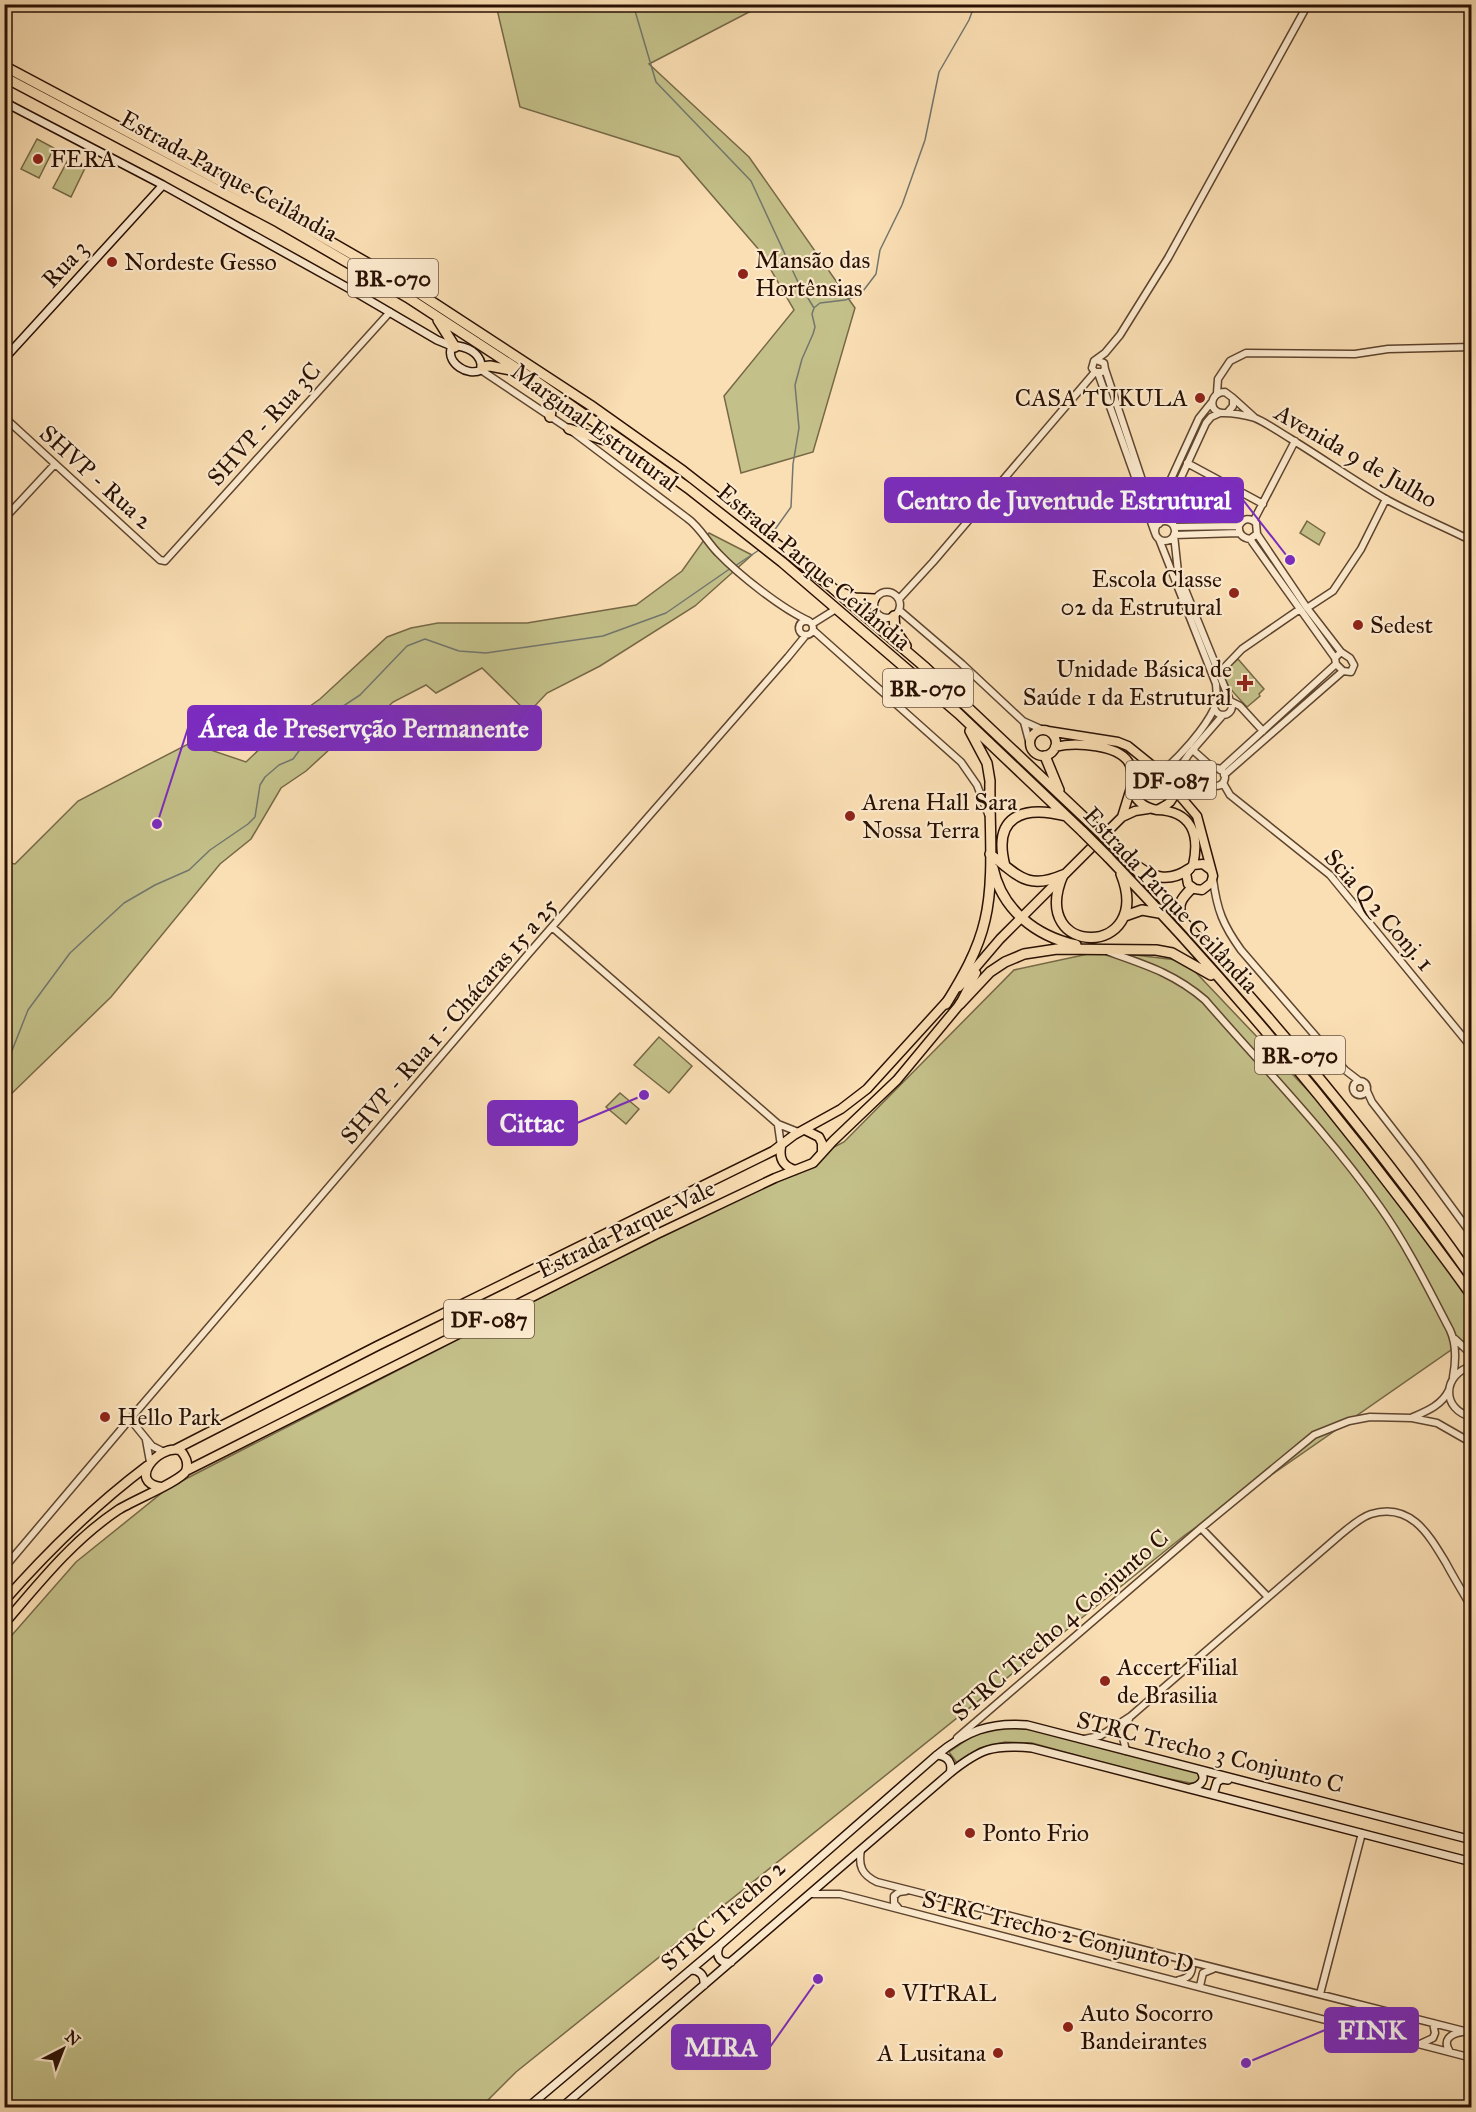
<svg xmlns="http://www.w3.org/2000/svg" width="1476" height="2112" viewBox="0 0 1476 2112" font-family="'IM FELL Great Primer',serif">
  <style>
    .green { fill: #c4c089; stroke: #766846; stroke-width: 1.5 }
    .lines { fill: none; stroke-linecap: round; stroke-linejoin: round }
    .stream { stroke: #72766e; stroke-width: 1.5 }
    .tertiary-casing { stroke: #5e442f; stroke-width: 9 }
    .secondary-casing { stroke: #291003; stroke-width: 10 }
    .primary-casing { stroke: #291003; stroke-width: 11 }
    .motorway-casing { stroke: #291003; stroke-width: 12 }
    .tertiary { stroke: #fceace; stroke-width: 6 }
    .secondary { stroke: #fceace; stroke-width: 7 }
    .primary { stroke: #fbdfb4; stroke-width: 8 }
    .motorway { stroke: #fbdfb4; stroke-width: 9 }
    .motorway-bridge-casing { stroke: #291003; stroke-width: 12; stroke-linecap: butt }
    .motorway-bridge { stroke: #fbdfb4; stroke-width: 9 }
    .poi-dot { fill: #8f2418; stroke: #fceace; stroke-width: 2 }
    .labels { text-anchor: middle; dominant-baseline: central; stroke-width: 4.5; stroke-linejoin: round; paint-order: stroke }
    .shield { fill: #fceace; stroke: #685140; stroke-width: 1.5 }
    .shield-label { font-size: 22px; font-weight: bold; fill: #291003 }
    .poi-label { font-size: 24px; fill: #291003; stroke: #fceace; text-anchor: start }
    .street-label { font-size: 24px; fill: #291003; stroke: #fceace }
    .leader { fill: none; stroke: #7b2cbf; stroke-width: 2 }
    .callout-dot { fill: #7b2cbf; stroke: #fceace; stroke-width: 2 }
    .callout { fill: #7b2cbf; stroke: #7b2cbf; stroke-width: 2 }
    .callout-label { font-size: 26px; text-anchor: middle; font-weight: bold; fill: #fff }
  </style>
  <rect width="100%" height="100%" fill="#fbdfb4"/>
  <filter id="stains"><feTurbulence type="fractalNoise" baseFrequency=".00333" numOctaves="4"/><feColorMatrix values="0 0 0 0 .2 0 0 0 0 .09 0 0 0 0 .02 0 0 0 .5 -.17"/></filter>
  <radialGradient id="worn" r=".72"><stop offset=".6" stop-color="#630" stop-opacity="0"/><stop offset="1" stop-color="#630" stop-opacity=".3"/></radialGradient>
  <path class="green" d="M581,4L608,6V4L753,5V10L649,64L749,157L855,308L813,452L741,473L724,396L794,310L760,251L679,157L520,107L496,5Z
    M37,139L54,148L39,178L21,169Z
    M69,158L86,166L71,197L53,188Z
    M1307,521L1325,533L1319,545L1300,533Z
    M709,533L752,555L695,606L600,666L547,693L528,713L482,668L436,693L426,685L393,702L350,743L330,749L306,771L281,788L251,839L220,864L111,997L5,1100V862L15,864L78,801L190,743L246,762L289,721L320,699L387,637L411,628L438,623H527L636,605L682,571Z
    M1238,659L1264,689L1259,694L1260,696L1247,707C1238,697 1225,686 1223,672Z
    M1102,951L1185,961L1353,1138L1471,1290V1336L1185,1535L516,2072L481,2107L5,2108V1643L76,1562L168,1488L844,1142L1014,970Z
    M659,1037L692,1066L669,1093L634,1065Z
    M620,1093L639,1109L626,1124L606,1107Z
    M1003,1727L1034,1730L1198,1773L1200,1780L1195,1784L1145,1774L1032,1743L1005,1742L980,1748L957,1763L949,1752L974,1735Z"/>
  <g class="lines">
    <path class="stream" d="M633,4L656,82L751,181L797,280L814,308L812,314L815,327L813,334L802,359L795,385L799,428L793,464L791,507L771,535
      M815,307L820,303L845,300L860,295L876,274L880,250L902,205L925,140L939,72L969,20L975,4
      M735,566L759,550
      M4,1071L28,1010L70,953L124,903L155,885L189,870L210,850L248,824L255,817L260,785L265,777L279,765L293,759L322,720L360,695L407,646L425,639L459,651L486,653L603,636L666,613L731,568"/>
    <defs>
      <path id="tertiary" d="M1096,360L1104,363L1105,369L1102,372H1095L1092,368L1094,361L1105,353L1120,335L1168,258L1308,4
        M1105,369L1157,525
        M481,370L569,429L687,518C700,527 707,542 718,553C739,575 782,609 809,621
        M1098,373L1155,533
        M1217,393L1218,379L1230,361L1246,353L1355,354L1388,349L1472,347
        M1233,398L1254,417
        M1228,412L1233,406V398L1225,392C1209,392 1208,413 1223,413C1233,413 1245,415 1255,418C1267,423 1279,432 1291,439C1322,458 1353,480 1384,498C1412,514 1443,526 1472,541
        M4,417L160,560L165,561L390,312
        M1187,463L1263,504
        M4,519L55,464
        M1254,520L1295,441
        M1155 531a10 10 0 1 1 20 0a10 10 0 1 1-20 0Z
        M1159,524L1157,512L1160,503L1199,418L1211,403
        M1173,525L1178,484L1206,423L1211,417L1220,413
        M1174,527L1239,526C1243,518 1250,517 1256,523L1257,534L1250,539C1243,538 1238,534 1239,526
        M1257,534L1307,608L1341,652L1350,658L1354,665L1351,672L1343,671L1336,664L1335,658L1341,652
        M1174,535L1178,572L1229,698
        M1174,535L1239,533
        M1159,539L1216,684L1217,698
        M1250,539L1335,658
        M874 605a13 13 0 1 1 26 0a13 13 0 1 1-26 0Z
        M899,599L933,562L1095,372
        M1307,608L1333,591L1361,549L1386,499
        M899,610L962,664L1023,721L1043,730
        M799 628a7 7 0 1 1 14 0a7 7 0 1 1-14 0Z
        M812,624L836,609
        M813,630L961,762L977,785L988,814
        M1218,674L1242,649L1300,609
        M1214 706a9 9 0 1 1 18 0a9 9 0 1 1-18 0Z
        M1232,702L1240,706L1263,731
        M1024,722L1029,741
        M1194,748L1195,752L1214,769
        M1207 777a9 9 0 1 1 18 0a9 9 0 1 1-18 0Z
        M1220,770L1336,664
        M1162,772C1180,756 1204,730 1214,709
        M1224,775L1343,671
        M1171,780L1189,754L1223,715
        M1223,783L1230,795L1330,875L1472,1048
        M1213,879C1217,910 1223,925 1241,950L1345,1070L1358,1080
        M552,927L778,1124L798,1132
        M1109,952C1146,965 1175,974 1205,1000C1264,1068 1328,1133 1380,1207C1407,1245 1428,1288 1450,1330C1457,1345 1456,1361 1453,1377
        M1353 1088a7 7 0 1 1 14 0a7 7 0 1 1-14 0Z
        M1367,1091L1372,1102L1417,1160L1472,1235
        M778,1125L781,1146
        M1455,1339L1472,1355
        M1472,1366C1442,1374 1441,1410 1472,1417
        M1413,1417C1427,1411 1442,1405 1449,1390
        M146,1440L150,1462
        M164,1452L152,1446L130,1419L530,952L788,657L806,635
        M1201,1528L1268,1597
        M4,1568L130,1419
        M957,1738L1201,1528L1314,1435L1349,1421L1370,1417L1412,1418L1437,1423L1472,1443
        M1084,1739L1100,1736L1131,1716L1340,1535C1349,1528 1359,1518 1371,1514C1411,1502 1429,1535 1446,1563C1454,1578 1463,1593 1472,1608
        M1126,1751L1122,1733L1129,1719
        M861,1850C858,1866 862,1875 877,1882L1472,2033
        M810,1894H840L856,1898L1472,2058
        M899,1909L894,1903V1896L899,1892L906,1891
        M1179,1980C1187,1978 1191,1976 1192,1968L1186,1961
        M1200,1986L1203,1973L1213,1969
        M1320,1994L1362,1833
        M1420,2044L1433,2038L1435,2033L1433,2023
        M1450,2052C1442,2040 1450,2034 1462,2032"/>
      <path id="secondary" d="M4,102L163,185L350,289L437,340L454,347
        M458,346C471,348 483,356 481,370C468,377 447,363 451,349Z
        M4,359L163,185
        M937,1755C948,1756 953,1763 950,1773
        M1191,1788C1201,1786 1207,1779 1200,1770
        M1213,1795L1217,1782L1222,1779L1228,1780
        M719,1947C715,1957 721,1964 731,1962
        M691,1970C700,1970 705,1976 704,1985
        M527,2108L720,1945L937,1755C966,1731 990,1722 1027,1725L1472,1840
        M561,2108L950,1773C980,1749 993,1744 1032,1748L1472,1862"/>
      <path id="primary" d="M1030 743a13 13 0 1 1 26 0a13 13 0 1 1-26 0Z
        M1048,731L1118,742L1128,746L1154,767
        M1055,747C1074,742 1121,744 1130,765C1131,769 1132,775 1132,780
        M1149,766C1164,769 1183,786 1170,802C1167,805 1161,808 1157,810C1129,805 1121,775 1149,766Z
        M1174,789L1197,816L1213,876L1211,883L1202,890L1195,889L1188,884L1186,873L1193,865L1203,864L1211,870
        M1157,810C1192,811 1200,835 1193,865
        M1122,817L1131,788
        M959,987L1000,939L1122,817L1135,811L1148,809
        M805,1130L819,1137L822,1143V1153
        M781,1147C779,1159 783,1166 795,1170
        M176,1449L377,1346L773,1151L794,1135L841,1109L867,1089L949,999
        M186,1471L655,1235L775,1178L813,1163L833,1141L897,1080L960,1004L976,973
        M4,1601C48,1551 94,1506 147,1466
        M4,1624C39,1583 73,1540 118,1510C132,1501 181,1481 186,1471C189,1463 185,1455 180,1450C156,1445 128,1483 161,1487"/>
      <path id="motorway" d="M4,66L282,214L411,288L590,405L683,471L829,585L926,668L1089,822
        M4,77L278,222L407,297L533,379L632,448L688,488L782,562L959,714L1083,832
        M438,320L455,347
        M482,367L490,366L515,371
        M543,390L552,405L550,417
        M569,429L621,445
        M842,593L855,598L874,599
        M894,616L895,630L906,646
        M1045,756L1059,790
        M1113,845C1241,982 1364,1124 1472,1278
        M990,854C1017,874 1026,891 1063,875
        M1108,857C1240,994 1361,1141 1472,1296
        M1005,866C992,816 1023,805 1066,816
        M1137,866C1155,879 1170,882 1189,869
        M993,868C1002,910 1036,936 1076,945
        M1063,875C1027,959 1155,958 1121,874
        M1125,916L1142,910L1159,913
        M1181,916C1177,903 1183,897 1192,888
        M946,1004C962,978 978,951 985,920C995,878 989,825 990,781L987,763L970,731
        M960,1004L990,972L1005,962L1024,954L1057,949L1156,950L1172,953L1211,975"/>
    </defs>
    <use href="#tertiary" class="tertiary-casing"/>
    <use href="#secondary" class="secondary-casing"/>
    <use href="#primary" class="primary-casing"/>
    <use href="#motorway" class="motorway-casing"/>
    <use href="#tertiary" class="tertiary"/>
    <use href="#secondary" class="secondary"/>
    <use href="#primary" class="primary"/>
    <use href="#motorway" class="motorway"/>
    <defs>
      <path id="motorway-bridge" d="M1089,822L1113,845
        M1083,832L1108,857"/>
    </defs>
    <use href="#motorway-bridge" class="motorway-bridge-casing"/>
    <use href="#motorway-bridge" class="motorway-bridge"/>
  </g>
  <g class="poi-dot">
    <circle cx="38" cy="159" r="6"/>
    <circle cx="112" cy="262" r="6"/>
    <circle cx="743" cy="274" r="6"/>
    <circle cx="1200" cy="398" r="6"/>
    <circle cx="1234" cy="593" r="6"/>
    <circle cx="1358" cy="625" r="6"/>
    <path d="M1242 674h6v6h6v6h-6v6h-6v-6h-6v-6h6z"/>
    <circle cx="850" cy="816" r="6"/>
    <circle cx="105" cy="1417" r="6"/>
    <circle cx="1105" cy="1681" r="6"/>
    <circle cx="970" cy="1833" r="6"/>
    <circle cx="890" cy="1993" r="6"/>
    <circle cx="1068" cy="2027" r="6"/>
    <circle cx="998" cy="2053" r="6"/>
  </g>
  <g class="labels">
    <g class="shield">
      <rect x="348" y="259" width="90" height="38" rx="4.5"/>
      <rect x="883" y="669" width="90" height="38" rx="4.5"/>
      <rect x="1126" y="761" width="90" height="38" rx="4.5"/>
      <rect x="1255" y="1036" width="90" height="38" rx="4.5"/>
      <rect x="444" y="1300" width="90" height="38" rx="4.5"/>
    </g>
    <g class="shield-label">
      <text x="393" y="278">BR-070</text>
      <text x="928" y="688">BR-070</text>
      <text x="1171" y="780">DF-087</text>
      <text x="1300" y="1055">BR-070</text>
      <text x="489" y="1319">DF-087</text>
    </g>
    <g class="poi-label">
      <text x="50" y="159">FERA</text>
      <text x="755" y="260">Mansão das<tspan x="755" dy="28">Hortênsias</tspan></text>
      <text x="124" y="262">Nordeste Gesso</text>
      <text x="1188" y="398" text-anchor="end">CASA TUKULA</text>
      <text x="1222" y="579" text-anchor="end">Escola Classe<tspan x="1222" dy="28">02 da Estrutural</tspan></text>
      <text x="1370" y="625">Sedest</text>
      <text x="1232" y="669" text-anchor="end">Unidade Básica de<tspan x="1232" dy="28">Saúde 1 da Estrutural</tspan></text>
      <text x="862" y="802">Arena Hall Sara<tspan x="862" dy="28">Nossa Terra</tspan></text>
      <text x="117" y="1417">Hello Park</text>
      <text x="1117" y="1667">Accert Filial<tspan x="1117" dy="28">de Brasilia</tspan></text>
      <text x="982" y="1833">Ponto Frio</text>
      <text x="902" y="1993">VITRAL</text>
      <text x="1080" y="2013">Auto Socorro<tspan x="1080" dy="28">Bandeirantes</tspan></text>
      <text x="986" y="2053" text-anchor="end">A Lusitana</text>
    </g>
    <g class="street-label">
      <text transform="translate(229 176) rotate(29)">Estrada Parque Ceilândia</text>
      <text transform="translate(65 264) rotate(-47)">Rua 3</text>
      <text transform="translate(264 424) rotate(-48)">SHVP - Rua 3C</text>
      <text transform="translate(595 427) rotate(36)">Marginal Estrutural</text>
      <text transform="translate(1356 456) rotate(30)">Avenida 9 de Julho</text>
      <text transform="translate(96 477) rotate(42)">SHVP - Rua 2</text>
      <text transform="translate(814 567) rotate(40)">Estrada Parque Ceilândia</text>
      <text transform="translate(1171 900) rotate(47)">Estrada Parque Ceilândia</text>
      <text transform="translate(1379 910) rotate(49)">Scia Q 2 Conj. 1</text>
      <text transform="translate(449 1021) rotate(-49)">SHVP - Rua 1 - Chácaras 15 a 25</text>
      <text transform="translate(626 1229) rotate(-26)">Estrada Parque Vale</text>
      <text transform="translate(1060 1625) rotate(-41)">STRC Trecho 4 Conjunto C</text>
      <text transform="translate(1210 1752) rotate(14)">STRC Trecho 3 Conjunto C</text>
      <text transform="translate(723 1915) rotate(-41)">STRC Trecho 2</text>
      <text transform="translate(1058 1932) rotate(14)">STRC Trecho 2 Conjunto D</text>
    </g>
  </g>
  <path class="leader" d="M1290 560L1243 500M157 824L188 728M644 1095L577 1123M1246 2063L1325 2030M818 1979L770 2047"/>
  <g class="callout-dot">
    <circle cx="1290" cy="560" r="6"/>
    <circle cx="157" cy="824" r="6"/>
    <circle cx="644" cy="1095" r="6"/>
    <circle cx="1246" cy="2063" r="6"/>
    <circle cx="818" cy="1979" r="6"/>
  </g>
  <g class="callout">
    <rect x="885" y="478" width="358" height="44" rx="6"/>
    <rect x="188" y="706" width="353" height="44" rx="6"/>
    <rect x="488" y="1101" width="89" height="44" rx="6"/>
    <rect x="1325" y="2008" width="93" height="44" rx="6"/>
    <rect x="672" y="2025" width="98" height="44" rx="6"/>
  </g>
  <g class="callout-label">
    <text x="1064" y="509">Centro de Juventude Estrutural</text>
    <text x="364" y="737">Área de Preservção Permanente</text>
    <text x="532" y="1132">Cittac</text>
    <text x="1372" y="2039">FINK</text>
    <text x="721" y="2056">MIRA</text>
  </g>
  <rect width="1476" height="2112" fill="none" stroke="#fbdfb4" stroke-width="24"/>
  <rect x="6" y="6" width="1464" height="2100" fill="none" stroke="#291003" stroke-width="3"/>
  <rect x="12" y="12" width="1452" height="2088" fill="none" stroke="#291003" stroke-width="1.5"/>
  <g transform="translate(63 2049) rotate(42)" stroke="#fceace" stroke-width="4.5" paint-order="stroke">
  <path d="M0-4.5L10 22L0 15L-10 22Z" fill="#291003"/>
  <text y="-9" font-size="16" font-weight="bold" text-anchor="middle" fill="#291003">N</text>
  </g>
  <rect width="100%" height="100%" filter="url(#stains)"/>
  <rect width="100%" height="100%" fill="url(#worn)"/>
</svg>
